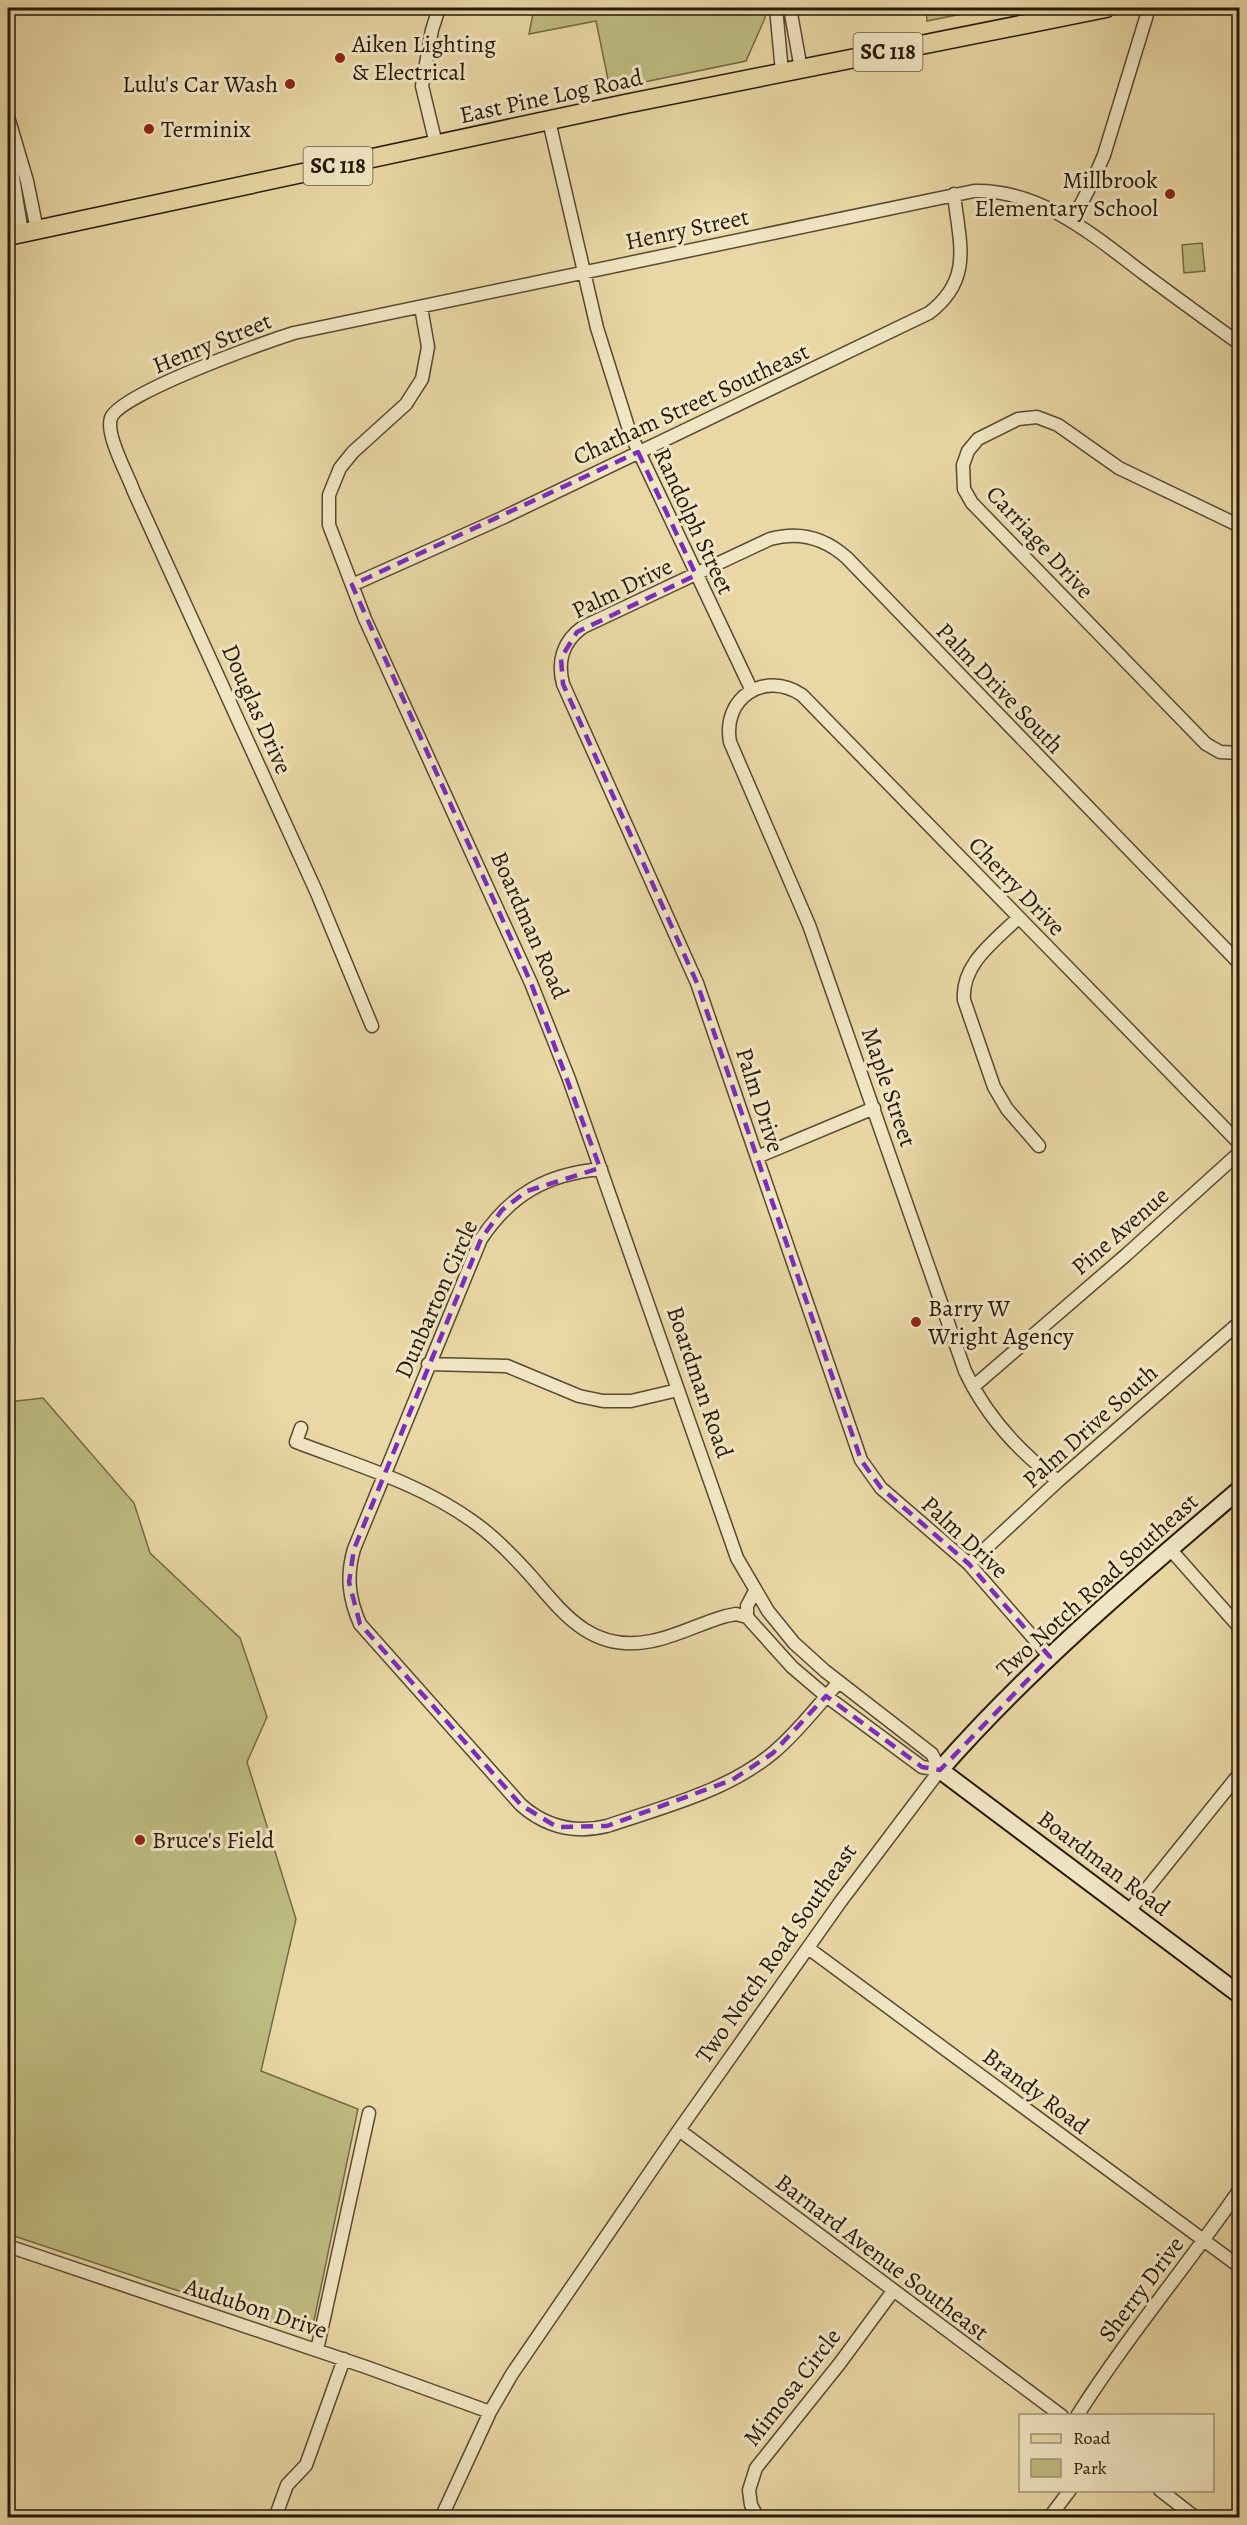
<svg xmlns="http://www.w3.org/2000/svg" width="1247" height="2525" viewBox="0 0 1247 2525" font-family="Alegreya,serif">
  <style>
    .green { fill: #bebc81; stroke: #726a46; stroke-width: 1.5 }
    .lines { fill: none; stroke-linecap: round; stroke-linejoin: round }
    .street-casing { stroke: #574932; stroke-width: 15 }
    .secondary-casing { stroke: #26190c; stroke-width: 20 }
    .primary-casing { stroke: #26190c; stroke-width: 21 }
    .street { stroke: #f1e6c4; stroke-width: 12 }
    .secondary { stroke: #f1e6c4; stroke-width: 16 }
    .primary { stroke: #e9d8a5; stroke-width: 18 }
    .marked { fill: none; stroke: #7b2cbf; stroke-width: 4.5; stroke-dasharray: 12 8; stroke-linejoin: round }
    .poi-dot { fill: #8f2418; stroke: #f1e6c4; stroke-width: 2 }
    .labels { text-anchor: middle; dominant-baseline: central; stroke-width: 6; stroke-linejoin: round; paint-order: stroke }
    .shield { fill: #f1e6c4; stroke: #635643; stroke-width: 1.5 }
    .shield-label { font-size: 22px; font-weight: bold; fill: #26190c }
    .poi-label { font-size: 24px; fill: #26190c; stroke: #f1e6c4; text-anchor: start }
    .street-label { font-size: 24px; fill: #26190c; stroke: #f1e6c4 }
  </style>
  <rect width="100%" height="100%" fill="#e9d8a5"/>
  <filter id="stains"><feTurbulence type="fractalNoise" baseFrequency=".00333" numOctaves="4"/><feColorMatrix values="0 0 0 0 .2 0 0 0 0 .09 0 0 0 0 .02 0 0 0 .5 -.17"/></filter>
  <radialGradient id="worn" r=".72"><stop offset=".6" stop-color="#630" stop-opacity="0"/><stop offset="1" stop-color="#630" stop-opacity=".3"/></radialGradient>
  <path class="green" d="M534,8H764L765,18L746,61L610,89L596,21L529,34Z
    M926,8H991L927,21Z
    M1202,243L1205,271L1184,273L1182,245Z
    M43,1398L134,1503L150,1553L240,1638L267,1717L247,1762L296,1919L261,2071L358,2109L311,2335L8,2234V1402Z"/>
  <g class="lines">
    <defs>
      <path id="street" d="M776,8L782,72
        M790,8L801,69
        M8,117L27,181L37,230
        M549,121L597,328L630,433L752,691
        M10,137V159L22,233
        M436,144L422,86L432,30L439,8
        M1072,221L1092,183L1104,155L1149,8
        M421,307L428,347L422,379L406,404L353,452L340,468L329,495V525L365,619L531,983L569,1079L737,1558L768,1611L794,1643L825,1671L932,1754L940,1770
        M1240,526L1119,468L1058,425L1037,417L1018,419L978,439L968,451L963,465L964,489L972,503L1206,744L1220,752L1240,753
        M352,585L502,518L929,313C974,279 959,242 954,194
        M1018,918C995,941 961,964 964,1000L994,1087L1007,1109L1039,1146
        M372,1026L316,891L134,492C128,475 105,434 111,418C119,394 265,342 294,333L974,191C1040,189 1093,235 1143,273C1175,297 1207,320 1240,344
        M757,1157L874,1108
        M601,1169C547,1174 511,1194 481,1239L354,1549C346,1576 349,1599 360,1624L521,1805C546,1827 574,1834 607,1826C663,1807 728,1791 774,1752C798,1732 818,1705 839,1682
        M428,1364L507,1366L579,1396L603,1401H631L678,1390
        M973,1387L1126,1255L1240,1152
        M301,1428L296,1442C356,1465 422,1484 475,1523C496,1538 514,1557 531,1576C565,1616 593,1653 652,1641C677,1636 701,1623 726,1616L736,1614L747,1617
        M1058,1481C1018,1451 986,1416 965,1371L809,925L730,742C722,698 764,670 802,695L1240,1144
        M1170,1549L1240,1628
        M969,1564L1058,1481L1240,1322
        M755,1591L747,1606V1617L792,1667L826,1696L922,1767L940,1770
        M1050,1657L969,1564L881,1488L861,1460L697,983L563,684C557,661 563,641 583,627L770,539C799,531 825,538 847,558L1240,964
        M1129,1911L1240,1773
        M808,1948L1240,2267
        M679,2130L1062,2416
        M8,2246L366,2367L490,2412
        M317,2350L369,2113
        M1077,2416C1127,2337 1187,2266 1240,2189
        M1160,2490L1196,2518
        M275,2518L287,2485L306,2465L344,2359
        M441,2518L490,2412L512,2374L679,2130L841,1901L940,1770
        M758,2518L751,2505L749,2490L756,2468L840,2363L893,2291
        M1049,2518L1070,2490"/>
      <path id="secondary" d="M1240,1489C1136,1578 1030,1667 940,1770L1240,1995"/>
      <path id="primary" d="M8,236L625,104L1106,8"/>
    </defs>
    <use href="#street" class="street-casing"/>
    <use href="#secondary" class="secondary-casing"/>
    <use href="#primary" class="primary-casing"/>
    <use href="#street" class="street"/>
    <use href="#secondary" class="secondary"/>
    <use href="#primary" class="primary"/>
  </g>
  <path class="marked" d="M638,452L696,575L577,632L561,658L563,684L697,983L861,1460L881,1488L969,1564L1050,1657L940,1770L922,1767L826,1696L773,1753L732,1780L607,1826L557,1827L521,1805L360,1624L349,1582L354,1549L481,1239L502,1210L527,1191L600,1168L531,983L352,585Z"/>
  <g class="poi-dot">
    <circle cx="340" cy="58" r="6"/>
    <circle cx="290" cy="84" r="6"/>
    <circle cx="149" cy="129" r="6"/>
    <circle cx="1170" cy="194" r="6"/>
    <circle cx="916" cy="1322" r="6"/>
    <circle cx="140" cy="1840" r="6"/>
  </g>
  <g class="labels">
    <g class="shield">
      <rect x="853.5" y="33" width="69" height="38" rx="4.5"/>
      <rect x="303.5" y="147" width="69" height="38" rx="4.5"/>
    </g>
    <g class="shield-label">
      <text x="888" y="52">SC 118</text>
      <text x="338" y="166">SC 118</text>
    </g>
    <g class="poi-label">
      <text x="352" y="44">Aiken Lighting<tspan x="352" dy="28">&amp; Electrical</tspan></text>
      <text x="278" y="84" text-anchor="end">Lulu's Car Wash</text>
      <text x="161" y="129">Terminix</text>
      <text x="1158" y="180" text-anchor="end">Millbrook<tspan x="1158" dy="28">Elementary School</tspan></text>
      <text x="928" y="1308">Barry W<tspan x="928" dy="28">Wright Agency</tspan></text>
      <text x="152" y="1840">Bruce's Field</text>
    </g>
    <g class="street-label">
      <text transform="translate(551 96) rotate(-12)">East Pine Log Road</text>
      <text transform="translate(687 229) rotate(-12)">Henry Street</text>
      <text transform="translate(212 343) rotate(-22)">Henry Street</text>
      <text transform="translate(691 404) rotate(-25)">Chatham Street Southeast</text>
      <text transform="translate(694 521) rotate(65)">Randolph Street</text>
      <text transform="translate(1040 542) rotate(47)">Carriage Drive</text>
      <text transform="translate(622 588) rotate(-26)">Palm Drive</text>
      <text transform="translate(1000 688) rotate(46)">Palm Drive South</text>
      <text transform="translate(257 709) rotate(66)">Douglas Drive</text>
      <text transform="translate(1017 886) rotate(46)">Cherry Drive</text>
      <text transform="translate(530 925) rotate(66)">Boardman Road</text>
      <text transform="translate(889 1087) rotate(71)">Maple Street</text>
      <text transform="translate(760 1100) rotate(72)">Palm Drive</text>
      <text transform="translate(1120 1231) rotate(-41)">Pine Avenue</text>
      <text transform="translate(436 1299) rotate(-66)">Dunbarton Circle</text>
      <text transform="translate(700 1382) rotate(71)">Boardman Road</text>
      <text transform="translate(1090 1426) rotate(-42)">Palm Drive South</text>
      <text transform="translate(965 1537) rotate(43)">Palm Drive</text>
      <text transform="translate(1097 1585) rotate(-42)">Two Notch Road Southeast</text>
      <text transform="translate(1104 1863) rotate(37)">Boardman Road</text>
      <text transform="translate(776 1953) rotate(-55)">Two Notch Road Southeast</text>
      <text transform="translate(1036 2091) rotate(37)">Brandy Road</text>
      <text transform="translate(882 2257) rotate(37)">Barnard Avenue Southeast</text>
      <text transform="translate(1141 2289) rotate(-53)">Sherry Drive</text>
      <text transform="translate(256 2308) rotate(18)">Audubon Drive</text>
      <text transform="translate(792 2387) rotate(-52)">Mimosa Circle</text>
    </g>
  </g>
  <rect width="1247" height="2525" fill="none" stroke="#e9d8a5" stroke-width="30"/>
  <rect x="9" y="9" width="1229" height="2507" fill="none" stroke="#26190c" stroke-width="3"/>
  <rect x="15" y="15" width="1217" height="2495" fill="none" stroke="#26190c" stroke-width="1.5"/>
  <rect x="1019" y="2414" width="195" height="78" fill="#f1e6c4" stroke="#a0947a" stroke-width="1.5"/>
  <rect x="1031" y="2434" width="30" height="9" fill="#e9d8a5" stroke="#a0947a" stroke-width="1.5"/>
  <text x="1073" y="2444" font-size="18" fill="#26190c">Road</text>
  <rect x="1031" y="2459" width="30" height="18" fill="#bebc81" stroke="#a0947a" stroke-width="1.5"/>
  <text x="1073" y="2474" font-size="18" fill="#26190c">Park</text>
  <rect width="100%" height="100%" filter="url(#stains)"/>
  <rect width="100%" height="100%" fill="url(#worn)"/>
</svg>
